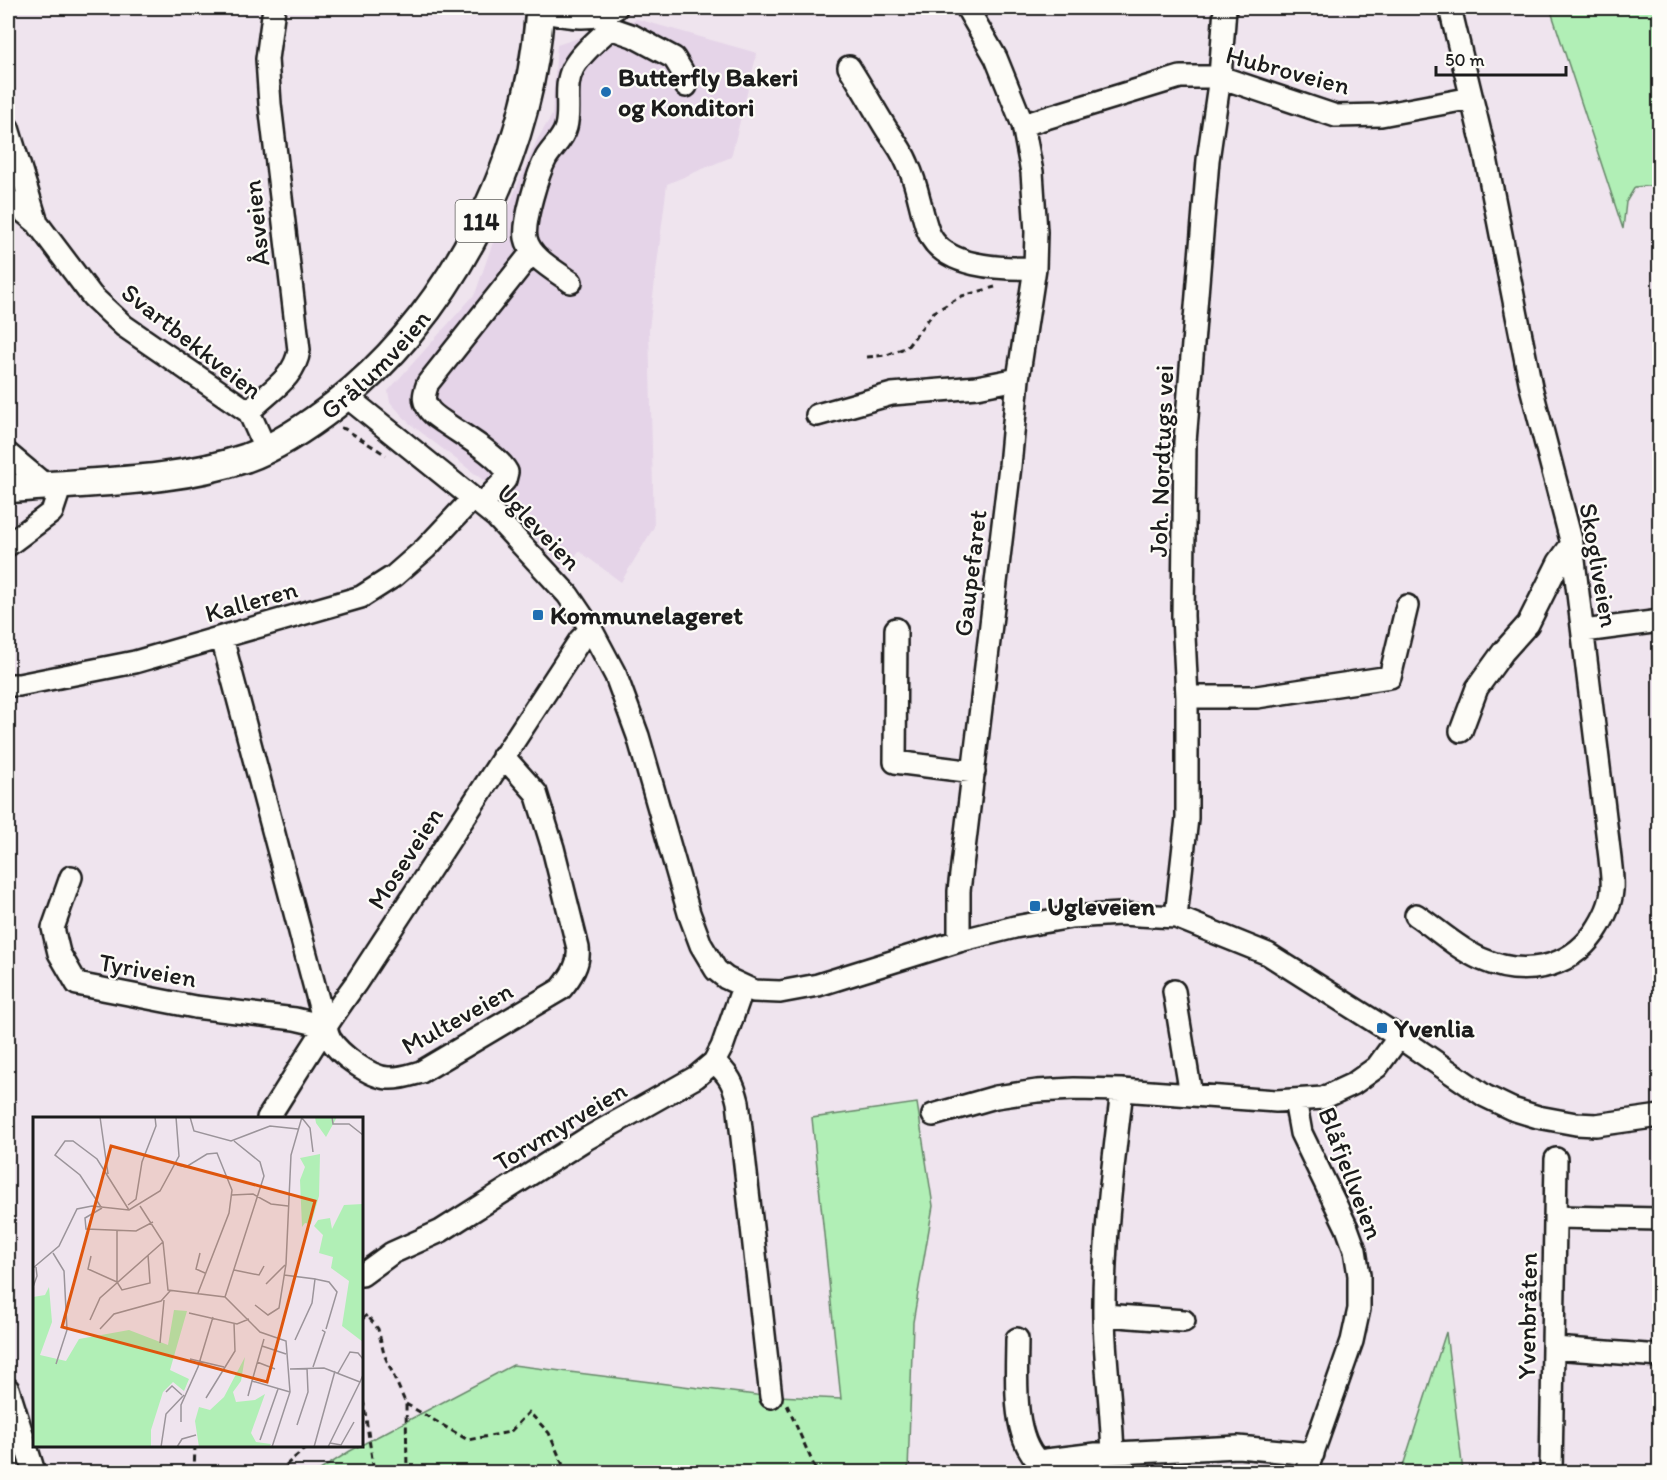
<svg xmlns="http://www.w3.org/2000/svg" width="1667" height="1480" viewBox="0 0 1667 1480" font-family="Itim,sans-serif">
  <style>
    .built { fill: #e5d4e8 }
    .green { fill: #b1efb6; stroke: #668669; stroke-width: 1.5 }
    .lines { fill: none; stroke-linecap: round; stroke-linejoin: round }
    .minor-casing { stroke: #1c1c1c; stroke-width: 26 }
    .major-casing { stroke: #1c1c1c; stroke-width: 32 }
    .path { stroke: #1c1c1c; stroke-width: 3; stroke-dasharray: 6 4.5; stroke-linecap: butt }
    .minor { stroke: #fdfcf7; stroke-width: 21 }
    .major { stroke: #fdfcf7; stroke-width: 27 }
    .poi-dot { fill: #1f6fb2; stroke: #fdfcf7; stroke-width: 2 }
    .labels { text-anchor: middle; dominant-baseline: central; stroke-width: 4.5; stroke-linejoin: round; paint-order: stroke }
    .shield { fill: #fdfcf7; stroke: #605f5e; stroke-width: 1.5 }
    .shield-label { font-size: 24px; font-weight: bold; fill: #1c1c1c }
    .street-label { font-size: 26px; fill: #1c1c1c; stroke: #fdfcf7 }
    .poi-label { font-size: 26px; font-weight: bold; fill: #1c1c1c; stroke: #fdfcf7; text-anchor: start }
    .inset-road { fill: none; stroke: #9b949a; stroke-width: 1.5 }
    .view { fill: #de560d; fill-opacity: 0.15; stroke: #de560d; stroke-width: 3 }
    .inset-edge { fill: none; stroke: #1c1c1c; stroke-width: 3 }
  </style>
  <rect width="100%" height="100%" fill="#efe4ee"/>
  <filter id="ink" filterUnits="userSpaceOnUse"><feTurbulence type="fractalNoise" baseFrequency=".0167" numOctaves="2"/><feDisplacementMap in="SourceGraphic" scale="12" xChannelSelector="R" yChannelSelector="G"/><feConvolveMatrix kernelMatrix="1 2 1 2 8 2 1 2 1" color-interpolation-filters="sRGB"/></filter>
  <g filter="url(#ink)">
    <path class="built" d="M637,19L757,53L731,157L667,184L649,329L654,527L621,582L579,551L565,569L501,502L483,480L409,423L390,402L388,391L475,294L492,245L537,140L552,115L557,45Z"/>
    <path class="green" d="M1550,8H1659V185L1635,187L1626,202L1623,229Z
      M917,1103L933,1206L913,1322L908,1472H317L350,1451L513,1365L756,1395L841,1399L812,1118Z
      M1446,1332L1463,1472H1401Z"/>
    <g class="lines">
      <defs>
        <path id="minor" d="M539,11C564,16 594,23 616,8
          M602,15L610,28L633,36L674,58L682,71L686,86
          M849,67C862,87 874,109 887,130C895,141 903,152 908,165C918,186 920,209 928,231C942,268 1001,269 1035,268
          M1023,125L1180,77H1220L1336,116L1381,115L1472,98
          M8,128L37,223
          M8,199L37,223L92,296L124,326L249,412L266,450
          M571,282C556,271 530,258 526,238C523,222 538,173 546,158C552,148 563,139 566,127C571,108 563,87 573,68C581,53 598,40 610,28
          M346,396L496,517L568,595L591,629L616,676L638,736L689,913L701,945L716,970L726,978L754,991L780,992L818,985L959,941L1015,927L1071,917L1120,914L1176,917L1268,954L1399,1037L1485,1096L1512,1109L1538,1117L1576,1124L1596,1125L1660,1116
          M249,412C267,392 295,379 299,350L270,104L267,59L274,8
          M817,415L892,394L977,387L1018,379
          M8,454L45,485
          M482,504L505,480L507,472C497,454 462,435 444,422C438,418 430,413 427,406C422,399 425,391 428,383L532,252
          M8,545L52,512L61,485
          M896,629L895,762L974,772
          M1584,631L1660,621
          M222,638L325,1026C327,1030 328,1035 330,1039C340,1055 370,1077 388,1078C400,1079 410,1075 421,1072L561,989C571,977 580,964 578,948L553,848L536,793L503,756
          M8,685H19L135,662L361,597L394,576L426,548L473,498
          M1187,697H1257L1390,677L1407,606
          M1461,731L1477,688L1503,652L1528,624L1559,562L1572,544
          M71,877L53,928L59,953L77,984L195,1007L295,1019L325,1026
          M1416,915C1437,929 1458,949 1481,959C1522,977 1568,970 1595,932C1603,920 1611,905 1612,890C1613,880 1611,869 1610,858L1572,544L1531,387L1485,153L1450,8
          M1176,917L1187,818V697L1183,616L1185,442L1208,160L1220,77L1225,8
          M959,941V891L1010,466L1018,379L1035,268L1036,232L1032,172L1023,125L996,58L967,8
          M1174,991L1191,1095
          M714,1062C729,1074 734,1085 738,1102L771,1397
          M1295,1100L1301,1133L1347,1228L1355,1250L1359,1275V1309L1352,1341L1306,1472
          M933,1115L996,1097L1037,1091L1074,1089L1122,1090L1276,1101L1323,1098L1353,1084L1377,1067L1399,1037
          M268,1118C297,1073 324,1026 356,983L580,640L591,629
          M1556,1217L1660,1219
          M362,1275L392,1253L441,1231L586,1139L696,1077L714,1062L722,1047L743,987
          M1104,1315L1184,1321
          M1017,1339C1017,1373 1011,1435 1038,1461
          M1554,1348L1660,1356
          M8,1389L34,1472
          M1038,1461L1096,1454L1238,1447L1313,1454
          M1113,1472C1114,1421 1105,1369 1104,1318C1103,1241 1113,1166 1122,1090
          M1551,1472L1556,1159"/>
        <g id="major">
          <path id="s1" d="M8,489C87,481 169,484 246,458C279,446 308,426 335,405C454,311 530,157 540,8"/>
        </g>
      </defs>
      <use href="#minor" class="minor-casing"/>
      <use href="#major" class="major-casing"/>
      <path class="path" d="M867,357L887,355L907,347L934,312L962,296L995,287
        M341,428L345,429L386,455
        M362,1319L367,1315L378,1329L384,1354L406,1404L407,1472
        M362,1400L364,1405L374,1472
        M406,1404L468,1440L510,1432L529,1412L549,1433L566,1472
        M787,1405L815,1468V1472
        M194,1472L195,1446
        M278,1472L308,1446"/>
      <use href="#minor" class="minor"/>
      <use href="#major" class="major"/>
    </g>
  </g>
  <g class="poi-dot">
    <circle cx="606" cy="92" r="6"/>
    <rect x="532" y="609" width="12" height="12" rx="3"/>
    <rect x="1029" y="900" width="12" height="12" rx="3"/>
    <rect x="1376" y="1022" width="12" height="12" rx="3"/>
  </g>
  <g class="labels">
    <rect class="shield" x="455.5" y="200" width="51" height="42" rx="4.5"/>
    <g class="shield-label">
      <text x="481" y="221">114</text>
    </g>
    <g class="street-label">
      <text transform="translate(1288 70) rotate(15)">Hubroveien</text>
      <text transform="translate(256 223) rotate(-96)">Åsveien</text>
      <text transform="translate(192 341) rotate(38)">Svartbekkveien</text>
      <text stroke="none"><textPath href="#s1" startOffset="402">Grålumveien</textPath></text>
      <text transform="translate(1161 461) rotate(-88)">Joh. Nordtugs vei</text>
      <text transform="translate(539 527) rotate(46)">Ugleveien</text>
      <text transform="translate(1599 565) rotate(80)">Skogliveien</text>
      <text transform="translate(970 573) rotate(-83)">Gaupefaret</text>
      <text transform="translate(251 601) rotate(-16)">Kalleren</text>
      <text transform="translate(405 858) rotate(-57)">Moseveien</text>
      <text transform="translate(148 970) rotate(10)">Tyriveien</text>
      <text transform="translate(457 1018) rotate(-29)">Multeveien</text>
      <text transform="translate(560 1126) rotate(-31)">Torvmyrveien</text>
      <text transform="translate(1351 1173) rotate(69)">Blåfjellveien</text>
      <text transform="translate(1527 1316) rotate(-89)">Yvenbråten</text>
    </g>
    <g class="poi-label">
      <text x="618" y="77">Butterfly Bakeri<tspan x="618" dy="30">og Konditori</tspan></text>
      <text x="550" y="615">Kommunelageret</text>
      <text x="1047" y="906">Ugleveien</text>
      <text x="1394" y="1028">Yvenlia</text>
    </g>
  </g>
  <g transform="translate(33 1117)">
    <rect width="330" height="330" fill="#efe4ee"/>
    <path d="M282,0H304L293,20L283,6ZM287,37L286,79L278,107L272,106L269,110L267,63L272,50L267,41ZM330,87V225L309,209L316,164L298,151L300,140L286,136L290,118L281,109L285,103L297,101L299,112L311,88ZM16,170L19,205L7,238L33,244L46,222L96,213L135,228L141,193L154,194L137,253L156,262L151,274L140,265L130,275L118,313V330H0V180L12,178ZM212,240L208,264L200,275L203,285L222,283L232,277L218,316L223,325L238,327L236,330H166L162,304L166,290L177,293L191,280Z" fill="#b1efb6"/>
    <path class="inset-road" d="M67,0L75,57M157,0L161,14L198,24L237,9L265,12M299,0L300,7H316L330,18M269,1L277,11L280,35M144,48L153,50L174,37L184,36L199,73L196,96L165,176M199,78L220,77L238,87L255,89M95,88L103,82L109,45L123,9L122,0M107,89L130,125L135,173L192,180L227,215L253,224L257,275L239,330M68,90L47,58L22,38L32,24H40L64,42L96,93M69,91L52,101L53,112L103,114L120,105M84,114V165L89,173L117,166L115,138M20,136L31,154L34,213L23,247M167,136L163,152L172,156M58,139L55,152L84,165M0,151L26,129L44,92L59,89L96,93L127,74L146,39L143,0M201,153L226,158L231,149M251,158L282,162L279,186L262,223M282,162L296,165L304,175L293,212M233,167L252,148M0,170L4,159L3,150M192,180L231,59L227,45L201,24M222,188L235,198L246,191L253,147L258,38L269,0M156,196L204,207L216,202M57,203L67,181L130,125M67,212L81,197L128,184L137,174M127,226L131,183M229,229L253,237M157,242L191,250M224,245L242,252M280,250L292,215L289,213M257,252L291,251L327,265L330,258M305,256L317,235L325,236L330,242M219,264L231,222M133,275L139,269L149,278M215,279L219,264L257,275M173,281L202,234L201,206M148,305V288L165,250L180,200M264,308L275,275L274,251M227,323L245,272M297,326L308,328L321,305M128,330L133,297L151,278M144,330L149,322L163,318M281,330L302,254M295,330L327,265"/>
    <path class="view" d="M78,29L282,84L234,265L29,210Z"/>
    <rect width="330" height="330" class="inset-edge"/>
  </g>
  <rect width="1667" height="1480" fill="none" stroke="#fdfcf7" stroke-width="30"/>
  <rect x="15" y="15" width="1637" height="1450" fill="none" stroke="#1c1c1c" stroke-width="2" filter="url(#ink)"/>
  <path d="M1436 66v9h130v-9" fill="none" stroke="#1c1c1c" stroke-width="3"/>
  <text x="1445" y="66" font-size="18" fill="#1c1c1c" stroke="#fdfcf7" stroke-width="4.5" paint-order="stroke">50 m</text>
</svg>
